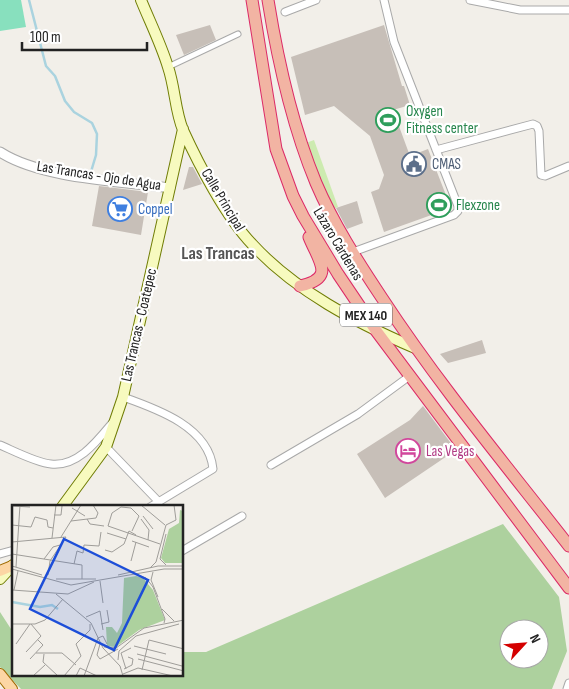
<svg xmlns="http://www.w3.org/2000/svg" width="569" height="689" viewBox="0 0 569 689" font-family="'Sofia Sans Condensed',sans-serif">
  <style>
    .grass { fill: #cdebb0 }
    .forest { fill: #add19e; fill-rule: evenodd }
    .pitch { fill: #88e0be }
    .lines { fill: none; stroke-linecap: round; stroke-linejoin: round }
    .stream { stroke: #aad3df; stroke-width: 2.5 }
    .building { fill: #c7bfb8 }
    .pedestrian-casing { stroke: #a9a9a9; stroke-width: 7 }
    .minor-casing { stroke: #a9a9a9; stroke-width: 9 }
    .tertiary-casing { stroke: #a9a9a9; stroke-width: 11 }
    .secondary-casing { stroke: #707d05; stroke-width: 12 }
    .primary-casing { stroke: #a06b00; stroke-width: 12 }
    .trunk-casing { stroke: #dc2a67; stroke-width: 13 }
    .pedestrian { stroke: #fff; stroke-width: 5 }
    .minor { stroke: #fff; stroke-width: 7 }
    .tertiary { stroke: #fff; stroke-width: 9 }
    .secondary { stroke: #f7fabf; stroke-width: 10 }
    .primary { stroke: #fcd6a4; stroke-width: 10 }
    .trunk { stroke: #f2b4a3; stroke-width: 11 }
    .labels { text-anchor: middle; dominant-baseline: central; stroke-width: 4.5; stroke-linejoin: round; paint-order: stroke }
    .shield { fill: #fff; stroke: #646464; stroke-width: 1 }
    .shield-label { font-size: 14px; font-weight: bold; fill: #222 }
    .leisure-label { font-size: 15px; fill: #27864d; stroke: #fff; text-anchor: start }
    .service-label { font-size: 15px; fill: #4e5e75; stroke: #fff; text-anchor: start }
    .street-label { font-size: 15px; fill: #222; stroke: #fff }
    .shop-label { font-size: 15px; fill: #366cbe; stroke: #fff; text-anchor: start }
    .hotel-label { font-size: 15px; fill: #b23c85; stroke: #fff; text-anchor: start }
    .quarter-label { font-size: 18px; font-weight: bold; fill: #555; stroke: #fff }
    .inset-river { fill: none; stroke: #aad3df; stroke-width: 2.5 }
    .inset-road { fill: none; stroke: #9f9d99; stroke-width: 1 }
    .view { fill: #1d4ed8; fill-opacity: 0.15; stroke: #1d4ed8; stroke-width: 2.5 }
    .inset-edge { fill: none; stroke: #222; stroke-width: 2.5 }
  </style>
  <rect width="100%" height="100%" fill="#f2efe9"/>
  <path class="grass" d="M314,140L338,207L333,209L320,183L306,143Z"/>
  <path class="forest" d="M503,524L559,597L567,651L552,689H21L0,667V612L11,629L14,628V675H182L183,652H206ZM509,629H539V659H509Z"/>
  <path class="pitch" d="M0,0H21L26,27L0,31Z"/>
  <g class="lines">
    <path class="stream" d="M29,0L46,66L55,76L65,101L74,112L92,123L97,134L96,155L90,175"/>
  </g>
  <path class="building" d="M210,25L216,40L184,55L176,35Z
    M384,25L402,86H404L410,105L393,110L410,156L428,149L451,208L384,232L371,192L379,189L384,175L370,136L334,106L305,115L291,57Z
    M189,167H193L202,184L183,190Z
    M99,186L148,192L141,235L92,226Z
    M357,201L363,223L347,229L336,208Z
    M482,340L486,353L448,363L440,354Z
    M423,406L456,450L385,498L357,454L410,420Z"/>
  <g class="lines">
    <defs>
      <path id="pedestrian" d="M168,67L238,34"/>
      <path id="minor" d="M470,0L520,10H569
        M285,12L316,0
        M436,150L533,124L537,126L539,131L541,175L545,176L569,166
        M353,252L454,215L458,211V206L394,42L384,0
        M123,397C157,409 209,427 213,469L150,507
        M0,445C14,451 37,463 51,464C78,467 98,440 113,422
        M106,447L158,501
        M271,465L358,414L411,375
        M182,551L242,516
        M0,554L14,550
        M567,689L569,683"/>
      <path id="tertiary" d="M0,152C42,179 120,181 170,188"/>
      <path id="secondary" d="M141,0C150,22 161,44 168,67C175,87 175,111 183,130C199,165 226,217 252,244C295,291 357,323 415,348
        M62,507L106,447L123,397L183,129
        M0,579L13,565"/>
      <path id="primary" d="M0,571L12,566
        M0,674L12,689"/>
      <path id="trunk" d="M252,0L276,149L293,196L303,216L338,274L377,332L569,588
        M268,0C278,62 292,125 316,183C333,223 358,262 382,298C439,385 505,464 569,546
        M300,286C336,278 319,262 309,237"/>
    </defs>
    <use href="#pedestrian" class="pedestrian-casing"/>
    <use href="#minor" class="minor-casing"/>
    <use href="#tertiary" class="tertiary-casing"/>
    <use href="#secondary" class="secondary-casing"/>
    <use href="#primary" class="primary-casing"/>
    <use href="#trunk" class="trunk-casing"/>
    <use href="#pedestrian" class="pedestrian"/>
    <use href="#minor" class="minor"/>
    <use href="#tertiary" class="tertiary"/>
    <use href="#secondary" class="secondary"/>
    <use href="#primary" class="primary"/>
    <use href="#trunk" class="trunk"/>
  </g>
  <defs>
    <symbol id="stadium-ring" viewBox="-11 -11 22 22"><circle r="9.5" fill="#fff" stroke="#2e9e5b" stroke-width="1.5"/><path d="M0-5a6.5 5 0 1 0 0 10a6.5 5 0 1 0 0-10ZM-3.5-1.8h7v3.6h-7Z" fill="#2e9e5b"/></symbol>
    <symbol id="civic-ring" viewBox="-11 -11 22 22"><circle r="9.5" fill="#fff" stroke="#5c6f8a" stroke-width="1.5"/><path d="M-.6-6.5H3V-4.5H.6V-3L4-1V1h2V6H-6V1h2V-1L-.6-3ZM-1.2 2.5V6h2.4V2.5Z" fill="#5c6f8a"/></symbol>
    <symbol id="supermarket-ring" viewBox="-11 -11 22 22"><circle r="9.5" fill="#fff" stroke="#3f7fe0" stroke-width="1.5"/><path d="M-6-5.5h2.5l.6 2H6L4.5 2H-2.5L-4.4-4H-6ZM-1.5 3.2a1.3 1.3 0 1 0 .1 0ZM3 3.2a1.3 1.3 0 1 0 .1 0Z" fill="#3f7fe0"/></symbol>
    <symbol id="hotel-ring" viewBox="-11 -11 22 22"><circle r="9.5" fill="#fff" stroke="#d1479c" stroke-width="1.5"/><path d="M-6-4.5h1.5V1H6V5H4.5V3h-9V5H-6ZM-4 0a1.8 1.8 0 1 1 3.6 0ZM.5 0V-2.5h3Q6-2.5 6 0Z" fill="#d1479c"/></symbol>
  </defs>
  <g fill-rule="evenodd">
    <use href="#stadium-ring" x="374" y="106" width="28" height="28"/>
    <use href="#civic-ring" x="400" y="150" width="28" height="28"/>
    <use href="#stadium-ring" x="425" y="191" width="28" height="28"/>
    <use href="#supermarket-ring" x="106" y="195" width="28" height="28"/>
    <use href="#hotel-ring" x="394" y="437" width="28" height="28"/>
  </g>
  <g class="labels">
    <rect class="shield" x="340" y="303.5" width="52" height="23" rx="4"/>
    <g class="shield-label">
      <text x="366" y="315">MEX 140</text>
    </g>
    <g class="leisure-label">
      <text x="406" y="111">Oxygen<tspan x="406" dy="17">Fitness center</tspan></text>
      <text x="456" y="205">Flexzone</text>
    </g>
    <g class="service-label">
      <text x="432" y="164">CMAS</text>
    </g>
    <g class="street-label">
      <text transform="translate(99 176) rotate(9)">Las Trancas - Ojo de Agua</text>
      <text transform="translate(223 200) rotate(59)">Calle Principal</text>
      <text transform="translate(338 244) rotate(59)">Lázaro Cárdenas</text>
      <text transform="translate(139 325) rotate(-77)">Las Trancas - Coatepec</text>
    </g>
    <g class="shop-label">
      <text x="138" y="209">Coppel</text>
    </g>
    <g class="hotel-label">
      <text x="426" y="451">Las Vegas</text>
    </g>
    <g class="quarter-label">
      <text x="218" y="253">Las Trancas</text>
    </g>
  </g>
  <g transform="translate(12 505)">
    <rect width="171" height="171" fill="#f2efe9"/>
    <path d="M168,5L171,6V58H153L149,53L157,24L167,18ZM124,71L131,73L141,85L153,115L127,125L104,142L91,141L95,140L94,122H100L105,128L110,118L112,73Z" fill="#add19e"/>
    <path class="inset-river" d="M0,97L28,102L40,100L46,104"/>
    <path class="inset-road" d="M129,0L153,20M0,1L18,2M60,3L73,11M42,10H49L50,1M127,11L119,3L109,2L100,8L96,21L148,39M131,11L141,24M75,14L78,19L92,21M129,14L137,25L136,35M59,16L84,13L86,8L81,0M0,20L19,22L23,12L35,15L36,22L41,23M120,26L127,11M95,28L114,34M49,32L69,0M40,33L44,0M120,36L137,42M0,37L54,32M93,45L100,47L112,39L117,26L124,30M0,49L70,60V74M32,54L41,42L48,40M119,56L124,37M62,59L65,46L71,48L72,40L87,41L89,27M154,60L148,54L154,29M0,61L30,70M4,62L8,0M138,63L144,57L154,20L164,15L162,0M0,64L59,80L152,64H172M141,67L139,75L146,92M36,70L38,56L54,32M106,70L146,61H172M126,70L134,73L141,82L153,114L152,118M44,74H84M88,76L91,98M0,85L56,89L82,77M2,85L6,66M44,89L79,118L91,143L108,161L111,171M150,104L162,116M74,112L88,106L91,125M0,119H23L33,115L51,94M89,119L97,117L95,105M4,139L18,119M88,139L85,150L88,154L106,144M122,141L154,149M92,142L104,143L132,123L172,115M14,147L29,131L19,119M24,148H50L64,160M32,149L31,157L46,171M125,149L170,161M18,154L31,140L26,135M126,154L172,166M106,155L107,146L124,131L167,119M112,164L120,160L121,154L116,152M114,164L109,148L119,143M130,165L137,135L172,144M111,169L126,163L161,171M21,171L33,160M52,171L69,151L64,139L78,125V119M64,171L68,163L85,171M72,171L86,133L91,131L95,139"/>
    <path class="view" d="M52,34L136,75L102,145L18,104Z"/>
    <rect width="171" height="171" class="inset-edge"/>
  </g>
  <g transform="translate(524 644) rotate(64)"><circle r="24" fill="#ffffff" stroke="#a7a7a7"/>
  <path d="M0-4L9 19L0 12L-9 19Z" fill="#d40000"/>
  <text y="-8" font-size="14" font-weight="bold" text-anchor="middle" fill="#222222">N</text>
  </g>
  <path d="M22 42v8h125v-8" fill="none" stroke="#222222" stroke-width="2.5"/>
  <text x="30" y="42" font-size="15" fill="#222222" stroke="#ffffff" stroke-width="4" paint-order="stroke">100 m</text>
</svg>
